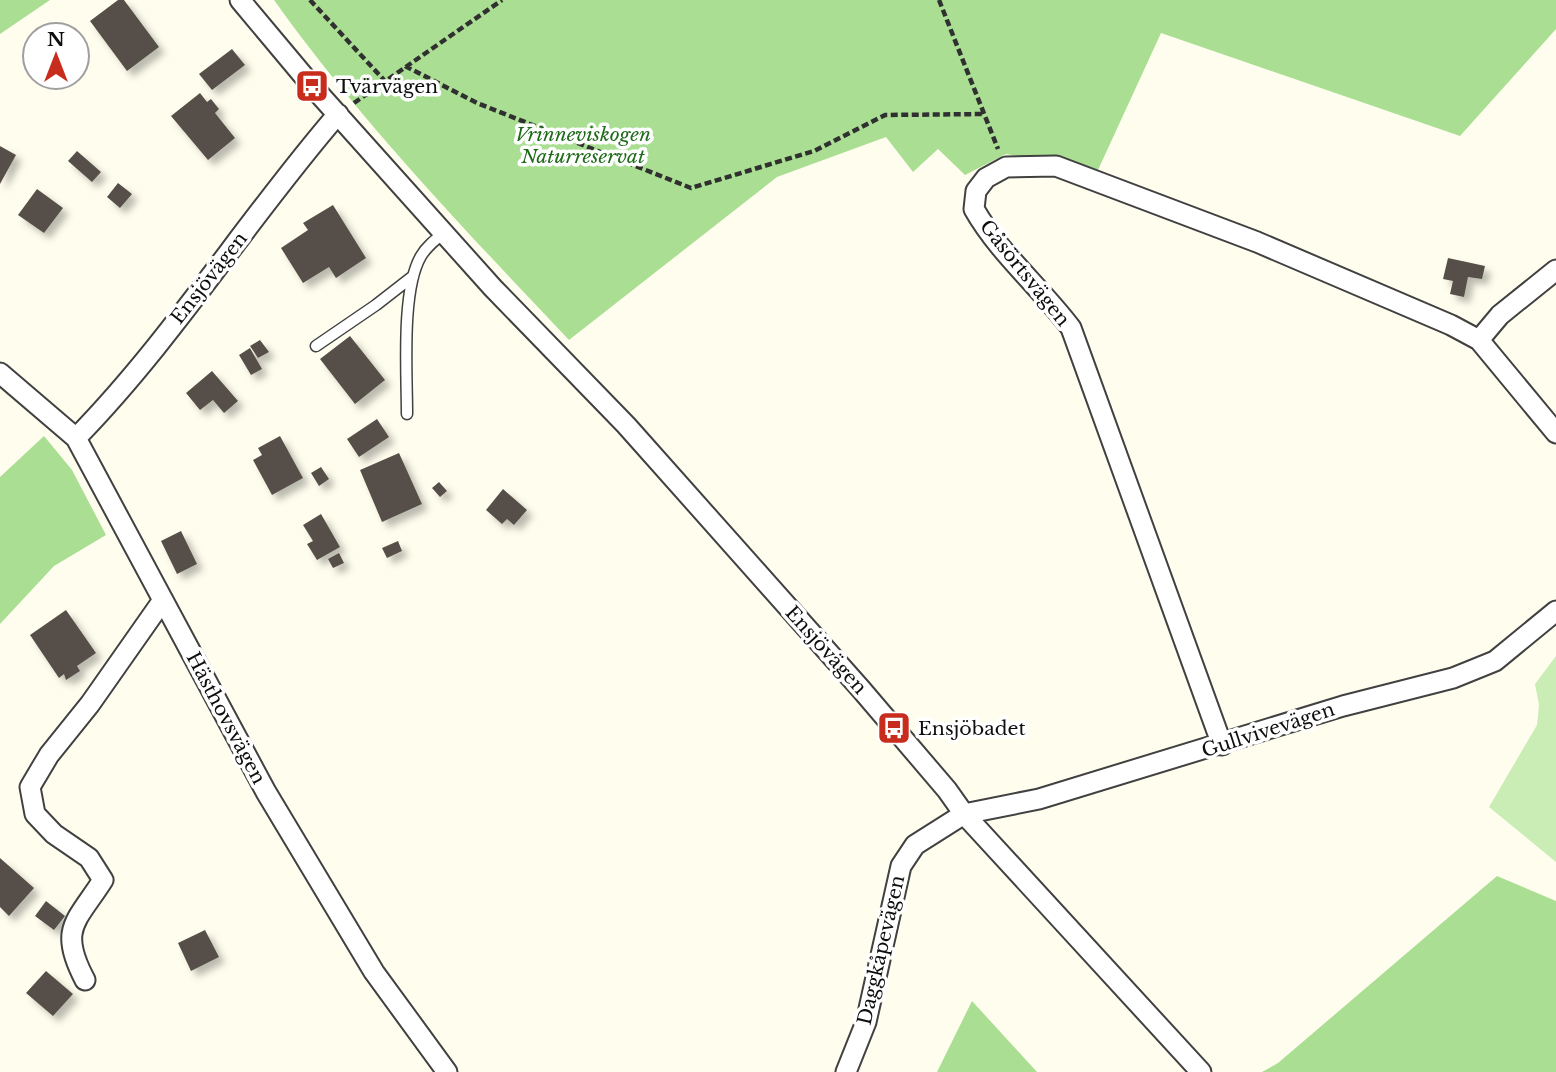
<svg xmlns="http://www.w3.org/2000/svg" width="1556" height="1072" viewBox="0 0 1556 1072" font-family="'Libre Baskerville',serif">
  <style>
    .green { fill: #caecb5 }
    .forest { fill: #aade93 }
    .building { fill: #575049; filter: url(#shadow) }
    .lines { fill: none; stroke-linecap: round; stroke-linejoin: round }
    .lane-casing { stroke: #414141; stroke-width: 13 }
    .street-casing { stroke: #414141; stroke-width: 23 }
    .path { stroke: #303030; stroke-width: 4.5; stroke-dasharray: 7 3.5; stroke-linecap: butt }
    .lane { stroke: #fff; stroke-width: 10 }
    .street { stroke: #fff; stroke-width: 19 }
    .labels { text-anchor: middle; dominant-baseline: central; stroke-width: 7; stroke-linejoin: round; paint-order: stroke }
    .poi-label { font-size: 19px; fill: #0e0e0e; stroke: #fff; text-anchor: start }
    .park-label { font-size: 19px; font-style: italic; fill: #1f6a19; stroke: #fff }
    .street-label { font-size: 19px; fill: #0e0e0e; stroke: #fff }
  </style>
  <defs>
    <filter id="shadow"><feDropShadow dx="6" dy="6" stdDeviation="3.5" flood-color="#0004"/></filter>
  </defs>
  <rect width="100%" height="100%" fill="#fffeee"/>
  <path class="green" d="M1556,656V862L1489,807L1537,725L1539,705L1535,684Z"/>
  <path class="forest" d="M0,0H50L0,34Z
    M274,0H1556V29L1460,136L1161,33L1098,170L1006,154L965,175L938,149L913,172L886,137L777,177L569,340C466,231 361,122 274,0Z
    M44,436L72,470L106,535L54,566L0,624V477Z
    M1497,876L1556,901V1072H1262L1278,1063Z
    M972,1001L1037,1072H937Z"/>
  <path class="building" d="M118,0H124L159,47L127,71L90,21Z
    M232,49L245,65L212,90L199,74Z
    M200,93L207,102L211,99L219,109L215,113L235,138L208,160L171,116Z
    M0,146L16,155L0,184Z
    M77,151L101,172L92,182L68,161Z
    M118,183L132,194L120,208L107,197Z
    M37,189L63,208L44,233L18,215Z
    M333,205L366,258L336,278L329,267L303,283L281,248L308,230L303,223Z
    M1448,258L1485,266L1482,279L1468,277L1464,297L1450,294L1453,281L1443,279Z
    M350,336L385,380L355,404L320,359Z
    M260,340L269,352L258,358L250,346Z
    M250,348L262,369L251,375L239,355Z
    M212,371L238,401L224,413L213,400L200,410L186,393Z
    M377,419L389,437L359,457L347,439Z
    M280,436L303,478L272,495L253,460L262,455L258,448Z
    M399,453L422,504L382,522L360,470Z
    M321,467L329,479L319,486L311,473Z
    M439,482L447,491L440,497L432,488Z
    M503,489L527,510L514,525L507,519L502,524L486,510Z
    M321,514L340,547L317,560L307,544L313,541L303,525Z
    M181,531L197,564L177,574L161,541Z
    M398,541L402,551L387,558L382,548Z
    M339,553L344,563L333,568L328,559Z
    M66,610L96,653L77,666L80,671L66,680L64,674L59,678L30,635Z
    M0,858L34,888L9,916L0,907Z
    M46,901L65,916L54,930L35,916Z
    M205,930L219,957L191,971L178,943Z
    M46,971L73,994L53,1016L26,993Z"/>
  <g class="lines">
    <defs>
      <path id="lane" d="M316,346L376,305L412,277
        M407,414C407,373 401,290 421,256C427,246 435,240 444,233"/>
      <path id="street" d="M240,0L312,86L493,288L626,425L860,688L947,790L964,814L1201,1072
        M1479,340L1500,315L1556,270
        M0,373L76,438L266,792L374,972L447,1072
        M76,438C173,339 247,219 338,114
        M1222,745L1071,328C1040,287 999,253 974,209L976,191L986,178L1006,167L1056,166L1257,242L1451,325L1479,340L1556,433
        M85,980C58,929 76,922 103,880L89,858L54,834L35,814L30,787L49,755L90,704L163,600
        M846,1072L866,1022L901,866L915,845L964,814L1039,799L1343,706L1453,678L1495,661L1556,611"/>
    </defs>
    <use href="#lane" class="lane-casing"/>
    <use href="#street" class="street-casing"/>
    <path class="path" d="M310,0L384,80
      M939,0L998,149
      M405,66L477,103L691,188L814,151L885,115L985,114
      M354,103L502,0"/>
    <use href="#lane" class="lane"/>
    <use href="#street" class="street"/>
  </g>
  <defs>
    <symbol id="bus-square" viewBox="-11 -11 22 22"><rect x="-9" y="-9" width="18" height="18" rx="4" fill="#c72c1c" stroke="#fff"/><path d="M-5-6H5V4H4V6H2V4H-2V6H-4V4H-5ZM-3.5-4V0h7V-4ZM-3.5 1.2v1.5H-2V1.2ZM2 1.2v1.5H3.5V1.2Z" fill="#fff"/></symbol>
  </defs>
  <g fill-rule="evenodd">
    <use href="#bus-square" x="293" y="67" width="38" height="38"/>
    <use href="#bus-square" x="875" y="709" width="38" height="38"/>
  </g>
  <g class="labels">
    <g class="poi-label">
      <text x="336" y="86">Tvärvägen</text>
      <text x="918" y="728">Ensjöbadet</text>
    </g>
    <g class="park-label">
      <text x="583" y="134">Vrinneviskogen<tspan x="583" dy="22">Naturreservat</tspan></text>
    </g>
    <g class="street-label">
      <text transform="translate(1025 273) rotate(51)">Gåsörtsvägen</text>
      <text transform="translate(209 278) rotate(-52)">Ensjövägen</text>
      <text transform="translate(826 650) rotate(48)">Ensjövägen</text>
      <text transform="translate(226 718) rotate(62)">Hästhovsvägen</text>
      <text transform="translate(1268 730) rotate(-18)">Gullvivevägen</text>
      <text transform="translate(881 950) rotate(-77)">Daggkåpevägen</text>
    </g>
  </g>
  <g transform="translate(56 56)"><circle r="33" fill="#ffffff" stroke="#9f9f9f" stroke-width="2"/>
  <path d="M0-5L12 26L0 18L-12 26Z" fill="#c72c1c"/>
  <text y="-10" font-size="19" font-weight="bold" text-anchor="middle" fill="#0e0e0e">N</text>
  </g>
</svg>
